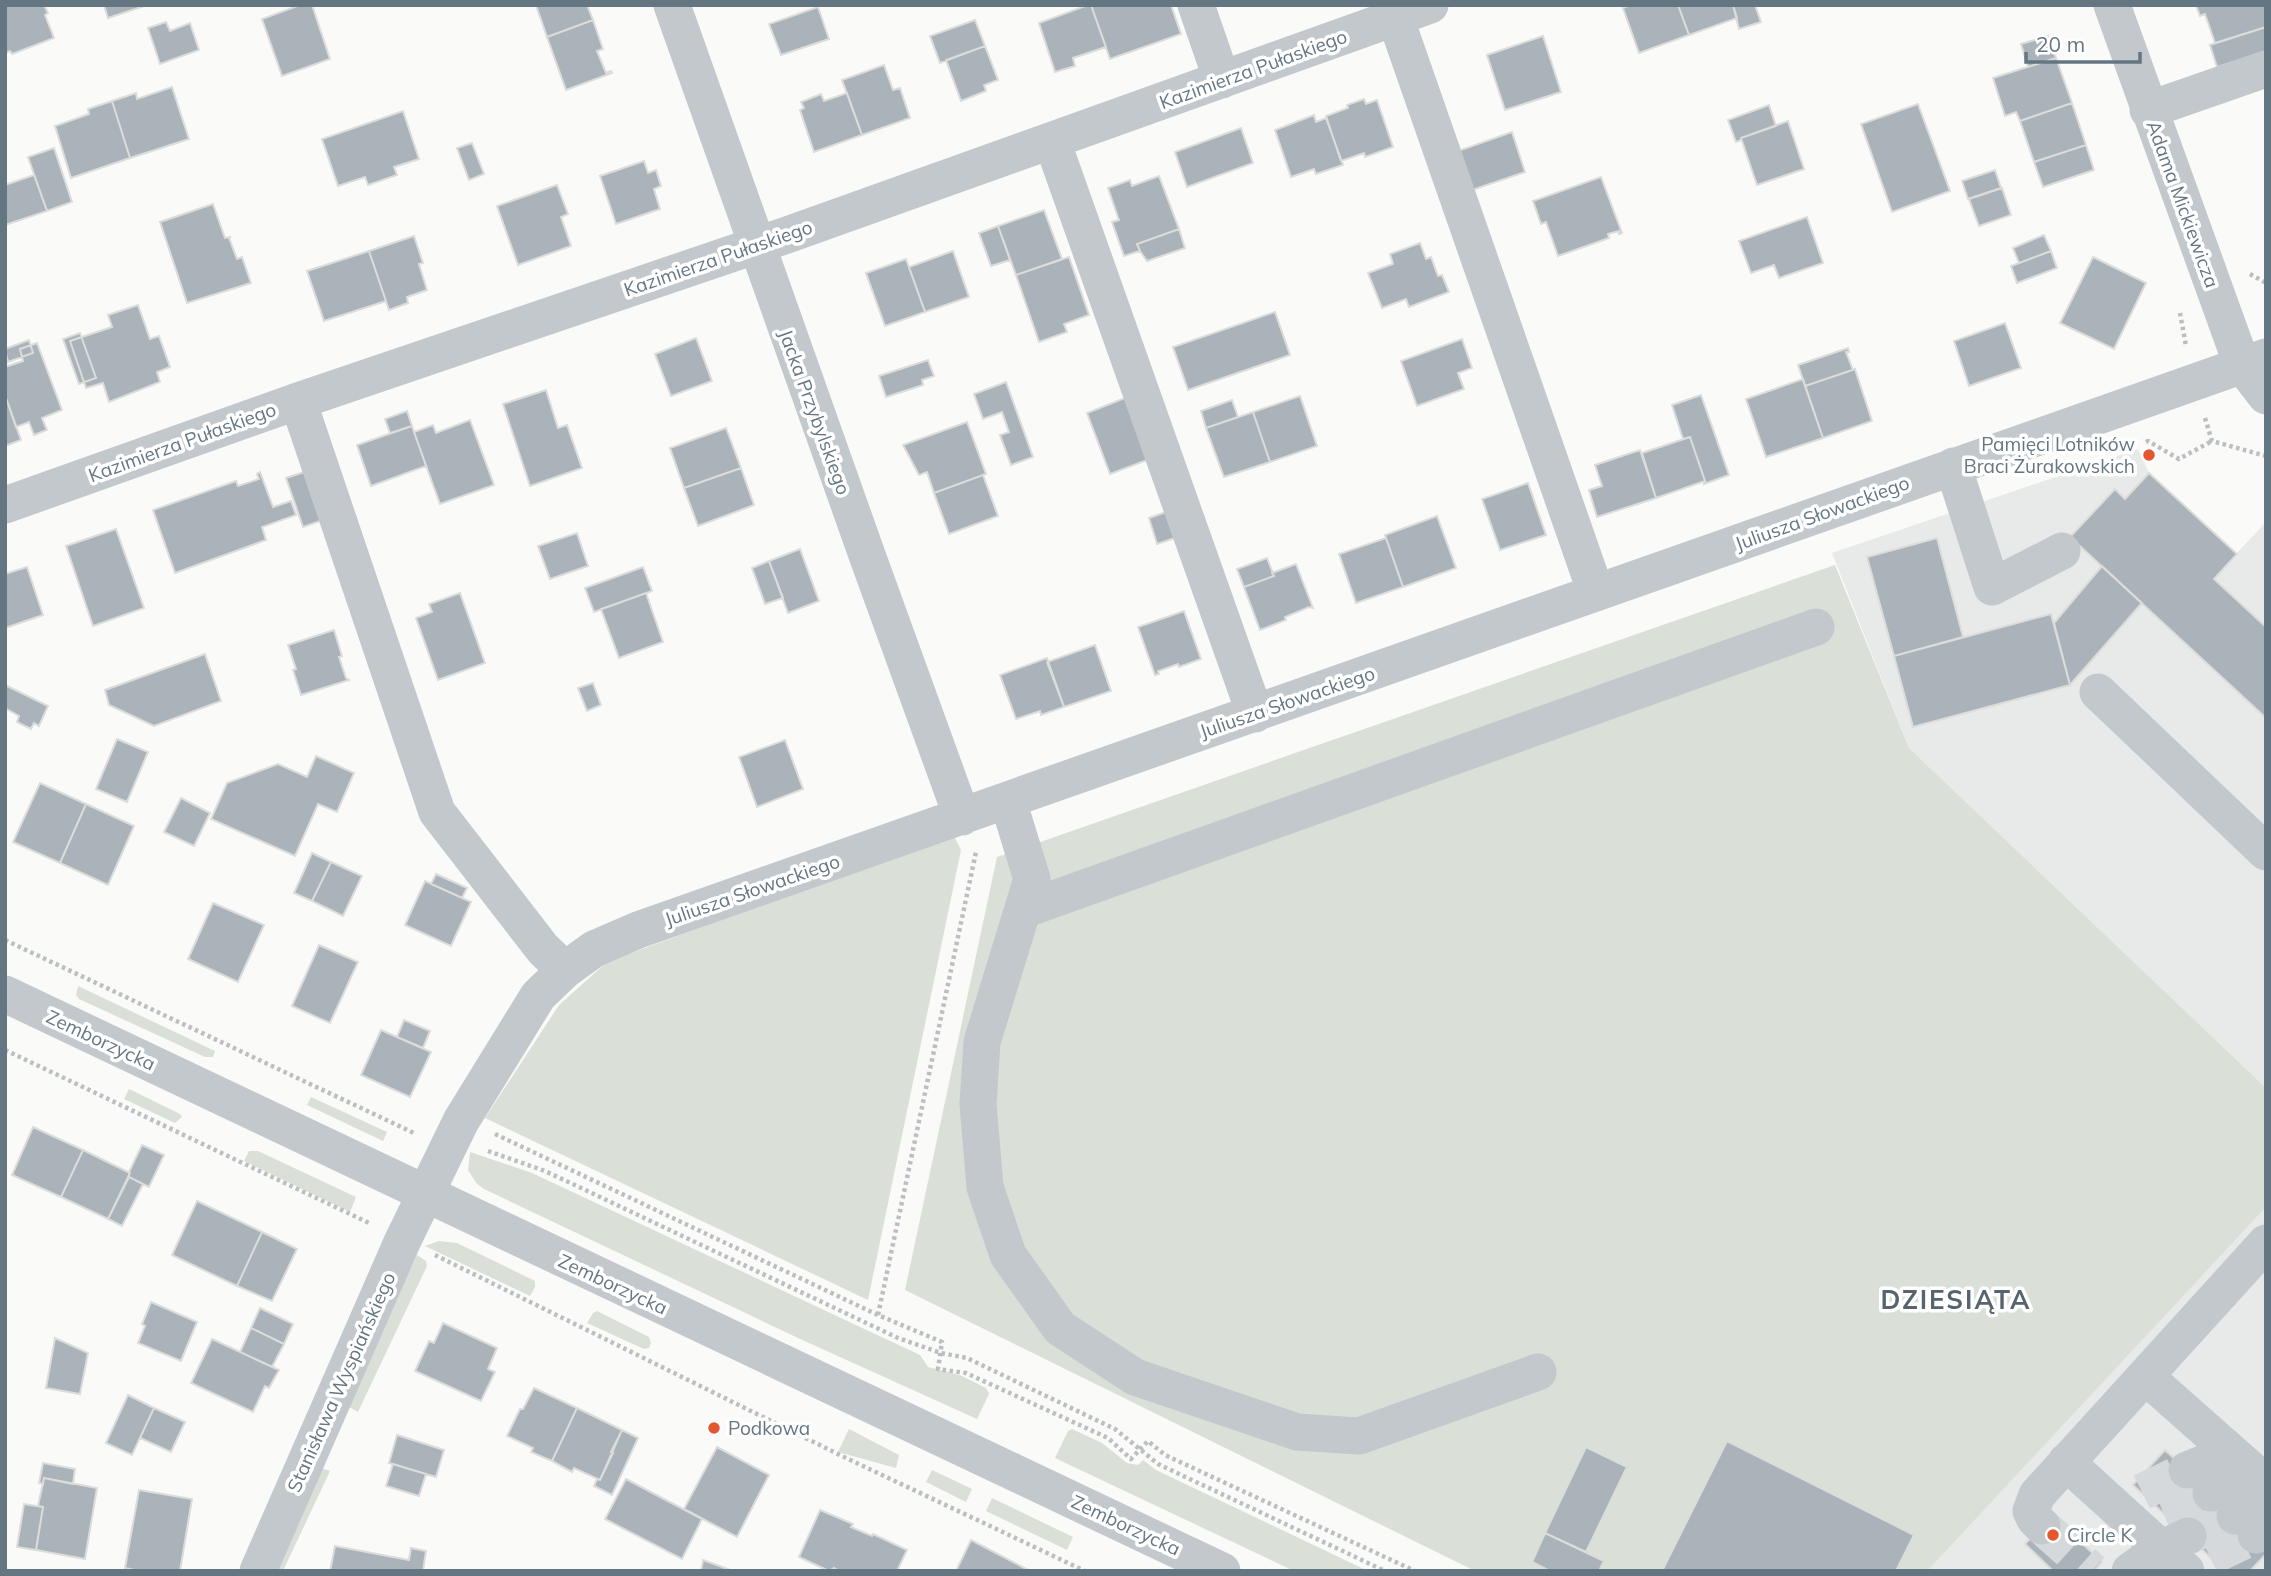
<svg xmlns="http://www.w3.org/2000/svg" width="2271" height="1576" viewBox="0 0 2271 1576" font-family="Mulish,sans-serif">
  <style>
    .built { fill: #e8e9e9 }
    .green { fill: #dadfd7 }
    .building { fill: #aab3b9; stroke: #dcdcda; stroke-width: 2 }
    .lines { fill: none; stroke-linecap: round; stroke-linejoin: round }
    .minor-tunnel { stroke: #d5d9db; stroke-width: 37; stroke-dasharray: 37 18; stroke-linecap: butt }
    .path { stroke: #bbbfc2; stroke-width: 4.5; stroke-dasharray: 3.5 3.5; stroke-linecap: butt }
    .minor { stroke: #c3c8cc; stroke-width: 37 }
    .poi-dot { fill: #e4572e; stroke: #fff; stroke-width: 2.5 }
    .labels { text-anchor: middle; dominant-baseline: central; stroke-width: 7; stroke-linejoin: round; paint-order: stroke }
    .street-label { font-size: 19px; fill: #657683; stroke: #fff }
    .poi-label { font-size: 19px; fill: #657683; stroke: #fff; text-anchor: start }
    .district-label { font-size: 26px; font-weight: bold; letter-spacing: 2px; fill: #57646e; stroke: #fff }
  </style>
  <rect width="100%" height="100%" fill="#fafaf8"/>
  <path class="built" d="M2138,449L2149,473L2236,554L2266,522V1088L1909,748L1832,553Z
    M2266,1207V1571H1927L1929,1567Z"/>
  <path class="green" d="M1835,565L1909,748L2266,1088V1207L1927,1571H1475L905,1290L997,857Z
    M953,834L961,850L868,1300L485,1118L559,1005L607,962Z
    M78,986L215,1051L213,1057H205L79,999L76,995Z
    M129,1089L180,1114L182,1117L175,1123L124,1099Z
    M311,1097L387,1132L383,1141L307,1105Z
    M249,1151H258L356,1197L350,1212L244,1161Z
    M470,1152L532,1173L920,1355L928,1367L960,1375L986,1388L989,1394L977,1419L798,1338L484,1189L477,1184L468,1170Z
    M439,1241L457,1243L535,1281V1287L530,1296L425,1246Z
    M417,1255L426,1261L427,1266L358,1412L345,1405Z
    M597,1311L649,1337L651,1343L649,1348L644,1349L587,1323L593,1313Z
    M849,1429L899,1455L896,1468L838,1452Z
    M1072,1429L1102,1443L1127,1463L1138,1465L1143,1460L1156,1470L1368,1571H1294L1055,1458L1068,1431Z
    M317,1467L330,1471L283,1571H267Z
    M932,1470L972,1489L966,1502L926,1482Z
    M992,1498L1073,1537L1067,1550L986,1511Z"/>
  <path class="building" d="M5,5H44L48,13L45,15L54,38L12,54L10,51L5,53Z
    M104,5H147L108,18Z
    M300,5H312L330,59L282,76L262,19Z
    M536,5H587L593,20L547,37Z
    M1088,5H1091L1106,47L1073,58L1075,66L1055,72L1039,23Z
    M1091,5H1171L1181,34L1110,59Z
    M1630,5H1678L1689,35L1639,53L1623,8Z
    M1678,5H1733L1737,18L1689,35Z
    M1733,5H1755L1761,22L1739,29Z
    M2196,5H2266V27L2215,43L2205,14L2200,16Z
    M818,7L829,39L781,55L769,24Z
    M593,20L603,49L597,51L606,73L611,71L612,73L566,90L547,37Z
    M975,20L985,46L940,63L930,36Z
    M166,22L170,31L190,23L199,50L160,64L148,28Z
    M2266,27V52L2217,67L2210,45Z
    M1543,36L1561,92L1505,110L1487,55Z
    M2048,36L2056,58L2028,67L2021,44Z
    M985,46L998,80L984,85L986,91L961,101L946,60Z
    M2056,58L2072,103L2020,121L2016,112L2005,116L1993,78Z
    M884,65L893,90L900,88L910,118L862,135L842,80Z
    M172,87L189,139L130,158L112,101L136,93L137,99Z
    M847,93L862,135L814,152L800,110L804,108L801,102L821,94L824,101Z
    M1364,99L1366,104L1377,100L1393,147L1365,157L1364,153L1341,161L1326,116L1348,108L1347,105Z
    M112,101L130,158L71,178L55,126L89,114L88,109Z
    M2072,103L2086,145L2034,162L2020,121Z
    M1918,104L1950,191L1892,212L1861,124Z
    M1769,105L1776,126L1741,138V140L1736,142L1728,120Z
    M403,111L419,159L394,167L397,175L368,185L365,177L338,186L322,139Z
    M1314,115L1316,122L1326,118L1343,165L1316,174L1314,169L1291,177L1275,130Z
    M1788,121L1804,169L1757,185L1741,138Z
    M1241,128L1253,163L1187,187L1175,152Z
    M1512,132L1525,172L1472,190L1458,151Z
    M472,143L484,174L469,180L457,148Z
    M2086,145L2094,170L2043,187L2034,162Z
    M54,148L72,202L47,211L28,157Z
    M644,161L648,173L656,170L661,186L654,189L660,209L616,224L600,176Z
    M1995,170L2001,188L1968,199L1962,181Z
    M34,175L47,211L5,225V185Z
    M1159,176L1179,229L1137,244L1140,251L1124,256L1112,222L1119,220L1108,188L1130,180L1132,186Z
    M1601,177L1622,233L1619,234V231L1608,234L1609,238L1558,256L1546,222L1541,224L1533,201Z
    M557,185L568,214L561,217L571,246L518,265L497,206Z
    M2002,188L2011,215L1979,226L1969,199Z
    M213,204L225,238L231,237L229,238L237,259L242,257L251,283L187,303L160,222Z
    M1044,210L1062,259L1016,275L998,226Z
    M1807,217L1823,263L1779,278L1774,265L1751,273L1739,241Z
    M998,226L1010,260L991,266L979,233Z
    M1179,229L1185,248L1147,261L1140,251L1137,244Z
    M2044,235L2051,251L2019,263L2013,248Z
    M414,236L423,263L419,264L427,290L407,297L408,303L389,310L369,251Z
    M1420,243L1426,259L1431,257L1438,276L1442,275L1449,292L1409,307L1406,299L1382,308L1368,273L1393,264L1390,254Z
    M369,251L386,301L324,321L307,271Z
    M953,251L969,297L925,312L909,267Z
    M2051,251L2057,268L2017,283L2011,266Z
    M1069,257L1089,315L1064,324L1067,332L1039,342L1016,275Z
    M2093,257L2146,283L2114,349L2060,323Z
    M906,259L925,312L885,326L866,273Z
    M138,305L150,339L159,336L170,367L157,372L160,382L109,402L103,383L86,388L70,341L112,327L108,315Z
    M1275,312L1290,355L1188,390L1173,347Z
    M2005,323L2021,368L1969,386L1954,341Z
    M80,333L96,378L79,384L63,339Z
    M696,338L712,381L671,396L655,354Z
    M1462,339L1472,368L1458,373L1464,389L1417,406L1401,361Z
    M29,340L33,353L8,362L5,349Z
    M37,343L62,410L42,418L47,430L34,435L29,422L16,427L5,395V367L23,361L20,349Z
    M1848,348L1849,352H1846L1853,370L1805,386L1798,365Z
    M928,360L934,376L922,380L923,385L886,397L879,376Z
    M1855,369L1872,421L1823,438L1805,386Z
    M1803,379L1823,438L1766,457L1746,399Z
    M1006,382L1033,457L1011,465L1000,435L1009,432L1002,412L983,419L974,394Z
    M546,390L558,428L567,425L582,468L530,486L503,404Z
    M1135,394L1158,456L1110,474L1087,413Z
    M5,395L21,440L5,446Z
    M1701,395L1729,475L1704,484L1705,481L1690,437L1683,439L1672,405Z
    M1300,396L1317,446L1270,462L1253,412Z
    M1232,400L1238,417L1206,428L1201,411Z
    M407,411L412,426L390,433L385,419Z
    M1253,412L1270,462L1224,477L1206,428Z
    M470,420L494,485L440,504L414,432L433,425L436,433Z
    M967,422L986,474L934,493L927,472L919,475L903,445Z
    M412,426L426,466L371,486L357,445Z
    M726,428L741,468L684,488L670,448Z
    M1690,437L1705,481L1656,498L1642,453Z
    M1640,450L1656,498L1597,517L1589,490L1602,486L1595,465Z
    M741,468L754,505L698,526L684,488Z
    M310,470L326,519L303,527L286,478Z
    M260,472L273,507L291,501L296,515L262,527L266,540L175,573L153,510L236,481L238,486L259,479L257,474Z
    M2149,473L2237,554L2214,579L2266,627V718L2070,537L2115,489L2125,499Z
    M983,475L998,516L949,534L934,493Z
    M1528,483L1546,535L1500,550L1482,499Z
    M1169,511L1178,537L1157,544L1149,518Z
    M1437,516L1456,568L1403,587L1385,535Z
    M116,529L144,608L93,626L66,546Z
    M577,533L588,566L550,579L538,546Z
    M1386,538L1403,587L1356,603L1339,554Z
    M1937,538L1963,637L1894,656L1867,557Z
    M800,549L819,601L788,613L769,561Z
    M1267,558L1274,576L1244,587L1237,569Z
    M769,561L783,598L765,604L752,568Z
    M1296,564L1313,608L1309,607L1285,617L1286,620L1260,630L1244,587L1274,576L1272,573Z
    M2102,566L2142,603L2070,685L2054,623Z
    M27,567L43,615L5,628V574Z
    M643,567L652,591L594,612L585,588Z
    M460,593L485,663L438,680L416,618L432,612L429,604Z
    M646,593L663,642L619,658L601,609Z
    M1184,611L1201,659L1179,667L1178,664L1158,671L1159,674L1155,675L1138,627Z
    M2051,614L2070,685L1913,727L1894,656Z
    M334,630L342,656L339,657L346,678L349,680L301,695L293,670L296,669L288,645Z
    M1095,645L1111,691L1064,707L1047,662Z
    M205,654L221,701L154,726L109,705L105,690Z
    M1047,658L1064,707L1041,715L1040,711L1016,719L1000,675Z
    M593,683L601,705L587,711L578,688Z
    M5,685L48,706L39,726L34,723L31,729L17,722L19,716L5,708Z
    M117,739L148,752L127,802L96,789Z
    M785,740L803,789L757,807L739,757Z
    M316,756L354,773L337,812L318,804L295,856L211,819L227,783L278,764L307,777Z
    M40,783L86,804L60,863L13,842Z
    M181,798L210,813L194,846L164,832Z
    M86,804L134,826L108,885L60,863Z
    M312,853L331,862L312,901L294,893Z
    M331,862L362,876L343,916L312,901Z
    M436,874L467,888L462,898L431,884Z
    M425,881L471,902L451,946L405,925Z
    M213,903L264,925L238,982L188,959Z
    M319,945L358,962L330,1023L292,1006Z
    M404,1020L430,1031L423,1048L397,1037Z
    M381,1030L431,1052L410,1097L361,1075Z
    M33,1127L83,1150L61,1197L12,1175Z
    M142,1145L164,1155L149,1187L129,1177V1172Z
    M83,1150L130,1173L108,1219L61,1197Z
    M129,1177L143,1184L122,1226L108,1219Z
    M197,1201L262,1232L237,1286L172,1255Z
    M262,1232L297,1249L272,1301L237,1286Z
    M151,1302L197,1322L181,1361L138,1343L145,1326L142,1324Z
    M260,1308L293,1324L284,1344L251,1328Z
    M443,1323L497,1348L488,1369L495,1372L481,1401L415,1371L429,1341L434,1343Z
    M251,1328L284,1344L272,1367L240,1352Z
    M55,1338L88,1353L80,1394L46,1388Z
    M212,1339L279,1370L269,1388L265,1386L253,1412L191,1383Z
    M534,1388L577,1408L552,1461L531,1452L533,1448L507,1436L520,1409H523Z
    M128,1395L154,1408L132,1455L106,1443Z
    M154,1408L185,1422L171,1452L140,1438Z
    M577,1408L622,1430L600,1480L574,1468L572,1472L552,1461Z
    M622,1430L638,1438L612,1495L594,1486L597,1479L600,1480L613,1453L611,1452Z
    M397,1435L444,1450L436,1477L389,1463Z
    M1727,1441L1914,1535L1896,1571H1662Z
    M717,1447L769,1475L737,1537L684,1509Z
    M1586,1447L1627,1467L1586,1552L1545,1533Z
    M2165,1450L2266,1545V1554L2250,1571H2225L2133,1485Z
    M43,1463L75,1469L73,1484L44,1478L43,1484L39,1483Z
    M393,1464L426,1474L419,1496L386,1486Z
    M44,1478L97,1488L85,1559L36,1550L43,1507L38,1506Z
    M626,1479L702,1519L682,1559L605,1519Z
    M139,1490L192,1499L180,1571H140L125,1568Z
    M24,1504L43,1507L36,1550L17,1547Z
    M820,1510L853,1524L851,1527L872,1536L873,1534L907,1550L897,1571H839L834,1568L829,1571L799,1557Z
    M2052,1515L2102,1562L2094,1571H2053L2025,1544Z
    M1545,1533L1604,1561L1599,1571H1550L1532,1562Z
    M971,1540L1030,1571H956Z
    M335,1546L409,1560L411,1548L426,1551L423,1571H330Z
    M703,1560L733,1571H701Z"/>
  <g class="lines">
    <path class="minor-tunnel" d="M2142,1492L2187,1470
      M2163,1512L2211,1493
      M2042,1526L2092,1571
      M2188,1536L2235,1516
      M2210,1557L2256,1535"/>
    <path class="path" d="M2250,274L2266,283
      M2180,313L2186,346
      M2205,418L2212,441L2266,456
      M2146,442L2148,441L2179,459L2212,441
      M5,940L416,1134
      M5,1050L371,1224
      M495,1134L878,1315L942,1342L938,1369L966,1373L1108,1438L1131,1459L1148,1441L1165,1455L1415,1571
      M488,1151L545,1171L898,1338L941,1353L967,1358L1115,1429L1158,1464L1385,1571
      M435,1255L842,1456L1085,1571
      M878,1315L976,852"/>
    <path class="minor" d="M672,5L867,555L962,817
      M1196,5L1222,80
      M2112,5L2242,365L2266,396
      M1395,17L1596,593
      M2148,110L2266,69
      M1052,141L1255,714
      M298,401L437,812L543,949L565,970
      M1953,466L1992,587L2062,551
      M5,505L298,401L787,235L1430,5
      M2098,692L2266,852
      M1008,801L1032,879L982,1042L978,1104L985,1187L1008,1255L1060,1328L1135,1377L1297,1432L1359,1436L1538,1372
      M1023,910L1816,627
      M5,994L1222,1571
      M2145,1376L2266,1483
      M2066,1462L2186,1571
      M2187,1470L2231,1452
      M2211,1493L2257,1475
      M2235,1516L2266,1502
      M2042,1526L2035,1519L2031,1511L2037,1495L2266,1243
      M2256,1535L2266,1531
      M258,1571L403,1240L461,1121L538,996L565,970L594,949L638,930L2266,357
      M2130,1571L2161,1549L2188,1536"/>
  </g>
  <g class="poi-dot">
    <circle cx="2149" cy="455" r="7"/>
    <circle cx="714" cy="1428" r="7"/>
    <circle cx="2053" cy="1535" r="7"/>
  </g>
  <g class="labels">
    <g class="street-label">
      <text transform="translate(1253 69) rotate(-20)">Kazimierza Pułaskiego</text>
      <text transform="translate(2183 204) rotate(70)">Adama Mickiewicza</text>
      <text transform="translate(718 258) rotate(-19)">Kazimierza Pułaskiego</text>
      <text transform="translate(815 412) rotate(70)">Jacka Przybylskiego</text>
      <text transform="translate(182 442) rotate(-20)">Kazimierza Pułaskiego</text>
      <text transform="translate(1822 513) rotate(-20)">Juliusza Słowackiego</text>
      <text transform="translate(1287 702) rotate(-19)">Juliusza Słowackiego</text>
      <text transform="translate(752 890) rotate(-19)">Juliusza Słowackiego</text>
      <text transform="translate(101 1040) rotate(25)">Zemborzycka</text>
      <text transform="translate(613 1284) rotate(25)">Zemborzycka</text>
      <text transform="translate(341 1382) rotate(-66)">Stanisława Wyspiańskiego</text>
      <text transform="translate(1126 1525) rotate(25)">Zemborzycka</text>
    </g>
    <g class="poi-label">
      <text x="2135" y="444" text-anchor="end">Pamięci Lotników<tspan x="2135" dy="22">Braci Żurakowskich</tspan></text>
      <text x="728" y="1428">Podkowa</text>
      <text x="2067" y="1535">Circle K</text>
    </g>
    <g class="district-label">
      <text x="1956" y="1299">DZIESIĄTA</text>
    </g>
  </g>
  <rect width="2271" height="1576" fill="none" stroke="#657683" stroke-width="14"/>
  <path d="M2026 52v10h114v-10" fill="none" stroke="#657683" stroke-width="3.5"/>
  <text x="2036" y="52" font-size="21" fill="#657683" stroke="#ffffff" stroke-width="5" paint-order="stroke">20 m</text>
</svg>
